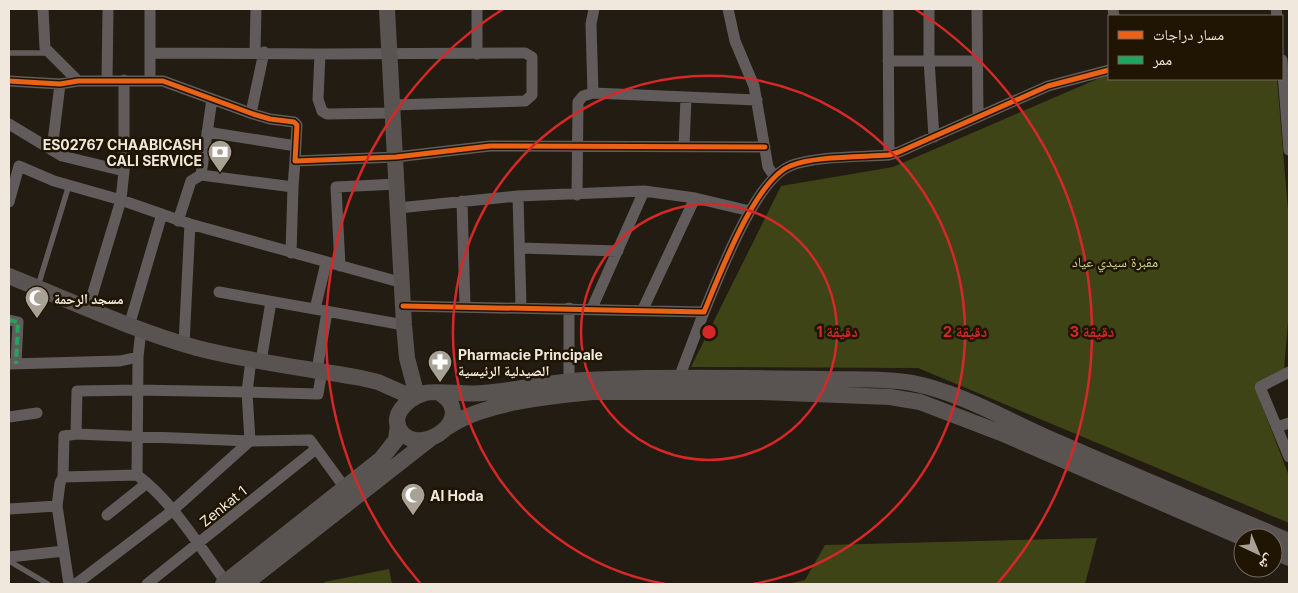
<svg xmlns="http://www.w3.org/2000/svg" width="1298" height="593" viewBox="0 0 1298 593" font-family="Inter,'Noto Naskh Arabic',sans-serif">
  <style>
    .green { fill: #3f4417 }
    .lines { fill: none; stroke-linecap: round; stroke-linejoin: round }
    .lane { stroke: #615c5b; stroke-width: 5.5 }
    .street { stroke: #615c5b; stroke-width: 11 }
    .secondary { stroke: #595452; stroke-width: 16 }
    .quiet { stroke: #20a55d; stroke-width: 4; stroke-dasharray: 8 4; stroke-linecap: butt }
    .cycleway-casing { stroke: #201503; stroke-width: 8 }
    .cycleway { stroke: #ea6118; stroke-width: 5 }
    .ring { fill: none; stroke: #d62828; stroke-width: 2.5 }
    .labels { text-anchor: middle; dominant-baseline: central; stroke-width: 5; stroke-linejoin: round; paint-order: stroke }
    .poi-label { font-size: 14px; font-weight: bold; fill: #f0e8dc; stroke: #201503; text-anchor: start }
    .park-label { font-size: 14px; fill: #cddb88; stroke: #201503 }
    .street-label { font-size: 14px; fill: #f0e8dc; stroke: #201503 }
    .centre { fill: #d62828; stroke: #201503; stroke-width: 2.5 }
    .ring-label { font-size: 15px; text-anchor: middle; font-weight: bold; fill: #d62828; stroke: #201503; stroke-width: 5; stroke-linejoin: round; paint-order: stroke }
  </style>
  <rect width="100%" height="100%" fill="#221c12"/>
  <path class="green" d="M1109,74V79H1277L1289,222V309L1284,370L1254,385L1289,476V523L918,368L691,367L781,186L893,167Z
    M1097,538L1085,584H787L805,580L825,545Z
    M389,569L392,584H325L324,582Z"/>
  <g class="lines">
    <path class="lane" d="M9,53H48
      M38,286L69,185
      M9,561L48,584"/>
    <path class="street" d="M43,9L45,48L78,81
      M150,9V53L320,54
      M477,9V54
      M728,9L735,41L754,86L768,167L774,176
      M888,9L889,155
      M929,9V60L934,137
      M977,9L978,117
      M1113,9L1114,16
      M1276,9L1277,16
      M255,52L256,9
      M1282,60L1289,150
      M888,61H977
      M150,80V53
      M9,81L60,84L78,81H163L253,114L270,119L294,122L297,125L295,161L396,157L490,146L765,147
      M107,81L108,9
      M593,93L591,24L594,9
      M392,105L525,101L532,95V57L525,53L320,54L318,99L322,111L327,114L392,113
      M251,113L264,52
      M9,124L62,156L124,171
      M207,132L296,146
      M684,146L686,98
      M52,150L60,84
      M201,175L212,99
      M577,195L578,102L583,96L593,93L757,100
      M518,196L521,306
      M695,198L750,211
      M462,201L465,306
      M9,202L19,166L54,181L121,200L190,224L403,283
      M398,208L518,196L644,191L695,198L643,309
      M178,221L191,181L201,175L293,187L295,161
      M520,248L618,251
      M291,253L293,187
      M340,266L336,187L397,184
      M219,292L404,325
      M403,306L704,312C719,276 755,180 790,166C813,156 862,157 889,155L899,152L1048,86L1109,70
      M569,308V381
      M592,308L644,191
      M88,309L121,200L124,171V80
      M315,309L326,263
      M9,320L18,322L16,364
      M129,326L162,214
      M184,344L190,224
      M251,360L247,392L318,394L322,371
      M261,361L271,302
      M9,364L120,361L138,357
      M317,370L327,312
      M1289,372L1260,387L1289,457
      M677,383L704,312
      M9,417L37,413
      M1277,427L1289,423
      M137,475C173,502 199,546 226,582
      M63,477L64,436L76,434L250,441L310,440L345,488
      M57,506L60,483L63,477L137,475L138,357L141,330
      M9,509L57,506L69,584
      M107,515L147,483
      M9,557L64,551
      M76,584L172,511L250,441L247,392L138,390L77,391L76,434
      M147,584L316,449"/>
    <path class="secondary" d="M387,9L404,325L407,358L417,396
      M9,276C71,301 132,330 197,348C251,362 306,368 361,378L378,382L414,398
      M441,394C476,417 425,455 403,434C386,417 408,398 425,393C438,390 467,395 483,393C512,391 541,384 571,381C595,379 620,379 644,378C704,377 763,378 823,379C852,380 883,378 912,383C959,392 1005,419 1048,438C1128,473 1209,507 1289,541
      M448,427C482,403 550,396 592,392H761L890,397L920,402L1001,433L1243,538
      M1273,551L1289,558
      M223,584L381,459L396,440L398,424
      M245,584L430,439"/>
    <path class="quiet" d="M9,320L18,322L16,364"/>
    <defs>
      <path id="cycleway" d="M9,81L60,84L78,81H163L253,114L270,119L294,122L297,125L295,161L396,157L490,146L765,147
        M403,306L704,312C719,276 755,180 790,166C813,156 862,157 889,155L899,152L1048,86L1109,70"/>
    </defs>
    <use href="#cycleway" class="cycleway-casing"/>
    <use href="#cycleway" class="cycleway"/>
  </g>
  <g class="ring">
    <circle cx="709" cy="332" r="128"/>
    <path d="M665 584A256 256 0 1 1 753 584"/>
    <path d="M420 583A383 383 0 0 1 503 9M915 9A383 383 0 0 1 998 583"/>
  </g>
  <defs>
    <symbol id="bank-pin" viewBox="-11 -11 22 30"><path d="M0 17L-7.5 6A9.5 9.5 0 1 1 7.5 6Z" fill="#a8a195" stroke="#201503"/><path d="M-6-4H6V4H-6ZM0-2.3a2.3 2.3 0 1 0 0 4.6a2.3 2.3 0 1 0 0-4.6Z" fill="#fff"/></symbol>
    <symbol id="mosque-pin" viewBox="-11 -11 22 30"><path d="M0 17L-7.5 6A9.5 9.5 0 1 1 7.5 6Z" fill="#a8a195" stroke="#201503"/><path d="M3.5-4.9A6 6 0 1 0 3.5 4.9A5 5 0 1 1 3.5-4.9Z" fill="#fff"/></symbol>
    <symbol id="pharmacy-pin" viewBox="-11 -11 22 30"><path d="M0 17L-7.5 6A9.5 9.5 0 1 1 7.5 6Z" fill="#a8a195" stroke="#201503"/><path d="M-2-6h4v4h4v4h-4v4h-4v-4h-4v-4h4Z" fill="#fff"/></symbol>
  </defs>
  <g fill-rule="evenodd">
    <use href="#bank-pin" x="206" y="138" width="28" height="38"/>
    <use href="#mosque-pin" x="23" y="284" width="28" height="38"/>
    <use href="#pharmacy-pin" x="426" y="348" width="28" height="38"/>
    <use href="#mosque-pin" x="399" y="481" width="28" height="38"/>
  </g>
  <g class="labels">
    <g class="poi-label">
      <text x="202" y="144" text-anchor="end">ES02767 CHAABICASH<tspan x="202" dy="16">CALI SERVICE</tspan></text>
      <text x="54" y="298">مسجد الرحمة</text>
      <text x="458" y="354">Pharmacie Principale<tspan x="458" dy="16">الصيدلية الرئيسية</tspan></text>
      <text x="430" y="495">Al Hoda</text>
    </g>
    <g class="park-label">
      <text x="1115" y="261">مقبرة سيدي عياد</text>
    </g>
    <g class="street-label">
      <text transform="translate(223 506) rotate(-39)">Zenkat 1</text>
    </g>
  </g>
  <circle cx="709" cy="332" r="8" class="centre"/>
  <g class="ring-label">
    <text x="837" y="337">1 دقيقة</text>
    <text x="965" y="337">2 دقيقة</text>
    <text x="1092" y="337">3 دقيقة</text>
  </g>
  <rect width="1298" height="593" fill="none" stroke="#f0e8dc" stroke-width="20"/>
  <rect x="1108" y="15" width="175" height="65" fill="#201503" stroke="#73695a"/>
  <rect x="1118" y="31" width="25" height="8" fill="#ea6118" stroke="#73695a"/>
  <text x="1153" y="40" font-size="15" fill="#f0e8dc">مسار دراجات</text>
  <rect x="1118" y="56" width="25" height="8" fill="#20a55d" stroke="#73695a"/>
  <text x="1153" y="65" font-size="15" fill="#f0e8dc">ممر</text>
  <g transform="translate(1258 553) rotate(136)"><circle r="24" fill="#201503" stroke="#73695a"/>
  <path d="M0-4L9 19L0 12L-9 19Z" fill="#a8a195"/>
  <text y="-8" font-size="14" font-weight="bold" text-anchor="middle" fill="#f0e8dc">ش</text>
  </g>
</svg>
